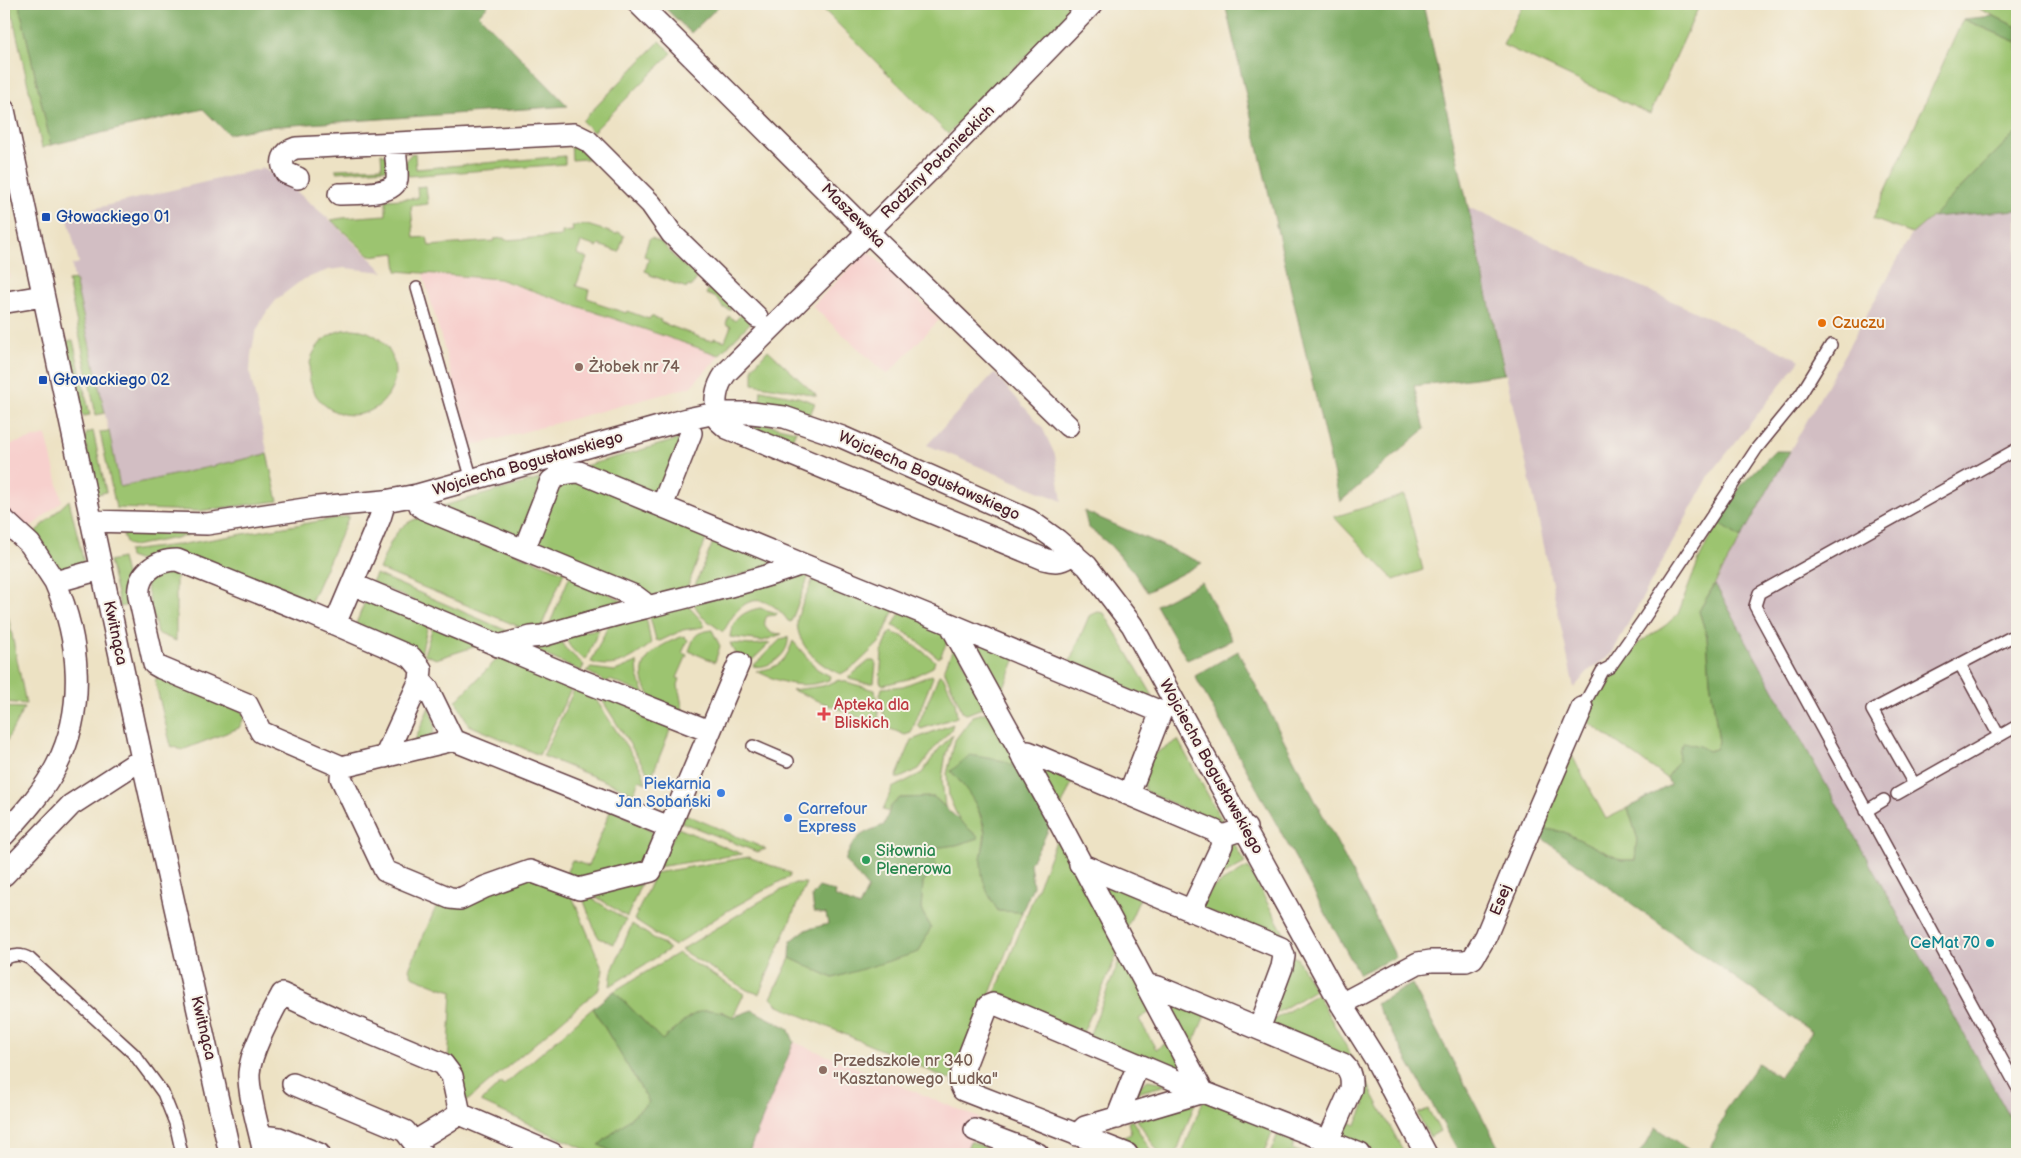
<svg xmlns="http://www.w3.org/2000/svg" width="2021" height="1158" viewBox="0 0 2021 1158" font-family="'Balsamiq Sans',sans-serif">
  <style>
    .built { fill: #f7d0cd }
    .industrial { fill: #d2bec3 }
    .green { fill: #9cc46f; stroke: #73724d }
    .forest { fill: #7daa62; stroke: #646446 }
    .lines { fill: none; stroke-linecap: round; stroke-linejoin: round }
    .lane-casing { stroke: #623c42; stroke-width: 14 }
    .street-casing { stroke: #623c42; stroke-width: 24 }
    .lane { stroke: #fff; stroke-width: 11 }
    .street { stroke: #fff; stroke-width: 21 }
    .transit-dot { fill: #1a4fb4; stroke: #f7f3e8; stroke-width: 2 }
    .food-dot { fill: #e8710a; stroke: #f7f3e8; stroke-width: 2 }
    .education-dot { fill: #8d6e63; stroke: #f7f3e8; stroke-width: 2 }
    .health-dot { fill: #e0444e; stroke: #f7f3e8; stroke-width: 2 }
    .shop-dot { fill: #3f7fe0; stroke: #f7f3e8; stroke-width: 2 }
    .leisure-dot { fill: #2e9e5b; stroke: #f7f3e8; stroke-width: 2 }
    .culture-dot { fill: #0f9aa8; stroke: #f7f3e8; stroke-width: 2 }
    .labels { text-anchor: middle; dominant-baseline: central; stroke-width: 4; stroke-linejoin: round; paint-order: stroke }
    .street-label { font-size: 16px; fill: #4a1f2b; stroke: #f7f3e8 }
    .transit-label { font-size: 16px; fill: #164399; stroke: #f7f3e8; text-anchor: start }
    .food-label { font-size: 16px; fill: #c56008; stroke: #f7f3e8; text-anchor: start }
    .education-label { font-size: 16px; fill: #785e54; stroke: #f7f3e8; text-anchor: start }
    .health-label { font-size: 16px; fill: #be3a42; stroke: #f7f3e8; text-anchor: start }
    .shop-label { font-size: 16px; fill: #366cbe; stroke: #f7f3e8; text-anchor: end }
    .leisure-label { font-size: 16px; fill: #27864d; stroke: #f7f3e8; text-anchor: start }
    .culture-label { font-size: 16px; fill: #0d838f; stroke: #f7f3e8; text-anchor: end }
  </style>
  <rect width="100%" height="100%" fill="#f7f3e8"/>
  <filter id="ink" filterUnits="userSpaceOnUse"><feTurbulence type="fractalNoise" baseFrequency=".02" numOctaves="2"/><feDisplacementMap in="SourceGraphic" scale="10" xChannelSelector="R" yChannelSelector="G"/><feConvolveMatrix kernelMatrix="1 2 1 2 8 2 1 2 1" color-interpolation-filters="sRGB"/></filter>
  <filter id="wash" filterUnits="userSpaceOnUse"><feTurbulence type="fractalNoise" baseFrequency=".0096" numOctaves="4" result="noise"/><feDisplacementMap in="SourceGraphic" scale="20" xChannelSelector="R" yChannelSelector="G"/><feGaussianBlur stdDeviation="1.12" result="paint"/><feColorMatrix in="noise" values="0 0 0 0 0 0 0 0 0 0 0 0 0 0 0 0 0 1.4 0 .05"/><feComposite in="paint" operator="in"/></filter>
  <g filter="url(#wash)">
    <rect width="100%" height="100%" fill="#ede2c4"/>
    <path class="built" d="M4,248L10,276L4,280Z
      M865,253H871L939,320L887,375L812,306Z
      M423,274L498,280L720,356L690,387L472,446Z
      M46,435L62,501L25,532L4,512V446Z
      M794,1042L979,1118L965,1154H748Z"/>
    <path class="industrial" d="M264,168L270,173H275L331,221L384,272L345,268L328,270L302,280L277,299L264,316L255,334L251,355L250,373L278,501L215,510L124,508L106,419L73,273L72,265L79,263L67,215Z
      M1468,207L1800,360L1709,476L1611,655L1588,671L1574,688L1533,494Z
      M2017,210V1130L1715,584L1912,234L1932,217Z
      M994,373L1042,427L1055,455L1062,501L927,445Z"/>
    <path class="green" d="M10,4H19L51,145L42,148Z
      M818,4H1079L948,134Z
      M1523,4H1700L1650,114L1503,45Z
      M1969,4H2017V27Z
      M1963,19L2017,42V131L1932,217L1912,234L1873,219Z
      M660,41L672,53L593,132L582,121Z
      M571,142L598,158L572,160Z
      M381,153L386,155L388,169L336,172V169L382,167Z
      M415,153L416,169L565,156V164L409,176L406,174V160L411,154Z
      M426,186L428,204L411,206L414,238L427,237L429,246L494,241V239L504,238L505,240L562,236V232L573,231L572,226L587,225L616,234L619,232L624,236L619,252L599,245L598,247L581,242L577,254L587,258L576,286L589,290L587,298L596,301L598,304L626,313L627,311L649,319L651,316L661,320L660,322L707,340H714V338L725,341L731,326L726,324L729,316L735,321L742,314L751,322L719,355L499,279L397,271L395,253L370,256L331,220L343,218L386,215V200L418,198L417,187Z
      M652,238L662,243L678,261L698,277L691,287L688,286L687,288L650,275V273L645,271L649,258L644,256L649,239Z
      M75,280L105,413L96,415L68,281Z
      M710,286L733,306L730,310L722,307C720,298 714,297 706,294Z
      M309 372a43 43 0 1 1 86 0a43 43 0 1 1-86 0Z
      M73,340L90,415L84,416L79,411H77L62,342Z
      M768,350L817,396L796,391L753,384V367Z
      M761,390L798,397L815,403L810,415L794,409L760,403Z
      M756,422L796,431L789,446L755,433Z
      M93,431L106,492L94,495L85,437L87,433Z
      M109,431L120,487L267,454L278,501L198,511L116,508L100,432Z
      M683,438L658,499L581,467Z
      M543,478L519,541L439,507Z
      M577,478L709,532L685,593L660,600L540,547L538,539L558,484Z
      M1404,495L1423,570L1394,580L1334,517Z
      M69,500L85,567L58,570L31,536Z
      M349,516L308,608L179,554L146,563L129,557L128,551L184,544Z
      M422,517L564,572L540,630L532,632L379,569C390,545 394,524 422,517Z
      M1717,522L1741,538L1699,611L1707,637L1710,680L1719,742L1716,749L1708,751L1699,746L1679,751L1678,761L1667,778L1582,718L1600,684L1616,670L1639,643L1666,625L1678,614L1698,562Z
      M127,531L186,533L187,536L133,546L127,544L123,535Z
      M716,535L774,557V564L693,590Z
      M122,558L133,604L120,607L109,561Z
      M176,566V641L157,633L146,584L148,580Z
      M571,573L626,603L547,630Z
      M810,573L791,622L788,621C775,602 754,591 736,612C731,618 727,626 723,632L701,616L694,604Z
      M376,574L519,636L500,640L372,582Z
      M815,574L896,606L880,642L856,665L841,674C819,666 797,646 797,621C797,613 812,583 815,574Z
      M366,599L428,624L421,654L355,626Z
      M686,604L702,621L704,625L703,627L683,630L660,641L656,640L650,617Z
      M760,608L777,613L776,615L767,616C763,623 764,629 772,633L782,634L763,641L730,637C732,620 743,611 760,608Z
      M902,609L944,627L949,638L940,657L939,658L908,634L893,626Z
      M1098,612L1104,613L1153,696L1150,698L1068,666L1089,616Z
      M8,615L26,704L4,702V617Z
      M643,615L647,621L651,644C633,658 615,671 591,662L609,624Z
      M433,626L480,645L436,659L424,654Z
      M599,629L586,660C576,654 567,647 565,634Z
      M712,630L720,646L715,662L689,651C695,635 694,633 712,630Z
      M890,632L902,636L933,659L935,661L933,667L908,679L883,685L880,682L882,652Z
      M684,636L688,640L682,653L687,655L677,678L680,679L678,685L684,716C676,712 665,710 659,705C651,699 647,692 644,683C636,657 663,643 684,636Z
      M560,637L565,648L584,665L581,671L527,647Z
      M788,637C790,654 769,670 753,666L781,639Z
      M965,637L1017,656L999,699Z
      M793,641L817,669L830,676L829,680C800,690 782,683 756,671C779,668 785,662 793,641Z
      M730,643L751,645L770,643L747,665L736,656Z
      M955,644L985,707L967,714L963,713L944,670Z
      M502,654L504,655L505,660L533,672L574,683L539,755L469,725L456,701Z
      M869,661H874L876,664L874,683H864L849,679V677Z
      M637,662L638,676L646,698L639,696L637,691L610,680L606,682L586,671L591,668L615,671Z
      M932,675L933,677L911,733L905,735L886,727L880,695L882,688L903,686Z
      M939,675L943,676L955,701L957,717L921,729L918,725Z
      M157,677L234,703L245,716L239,728L182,750L171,746L155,681Z
      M839,680L875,690L880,726L792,690L823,686Z
      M577,684L589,689L642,770L646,783L639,780L634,793L543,756Z
      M597,692L643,711L641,717L657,723L660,717L673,723L651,778Z
      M4,707L24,708L4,746Z
      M429,707L435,725L433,734L414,743Z
      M991,711L1026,775L951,771L970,793L979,812L985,832L981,862L998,911L1022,912L988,999L951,1080L779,1006L771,998L790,958L833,978L931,927L921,910L923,882L936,866L934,847L956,845L979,838L959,820L949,797L947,774L955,740L973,716Z
      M953,724L951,730L935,747L919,769L900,778H896L912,740Z
      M953,734L946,754L942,779L945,807L934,797L900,798L891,806L889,812L883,810L892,788L922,773L938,750Z
      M1178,740L1226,828L1145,791L1143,781L1153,755Z
      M1569,750L1606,819L1628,808L1637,837L1635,860H1621L1564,832L1539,828Z
      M1033,762L1073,780L1059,812Z
      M611,809L651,830L654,837L647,865L581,884L564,878L572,860L588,866Z
      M685,814L766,849L757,852L681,822Z
      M678,828L742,854L657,867Z
      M1058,836L1120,948L1082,1035L993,999Z
      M1228,841L1234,843L1245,863L1210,882Z
      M749,857L790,873V876L727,911L674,946L634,920L655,873Z
      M1248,867L1288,941L1199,908L1212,888Z
      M529,875L572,896L603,970L599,989L466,1102L448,1066L452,991L442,988L412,976L409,969L439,900Z
      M1098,878L1141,896L1124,934Z
      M795,883H806L759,994L747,990L681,950L757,903Z
      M641,884L627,917L595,896L604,887Z
      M590,897L626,920L614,944L599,938L595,931L584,901Z
      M632,924L670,949L610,986L612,971Z
      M678,953L744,994L733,1017L721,1011L690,1016L662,1040L614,991Z
      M1121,956L1153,1010L1139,1019L1156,1049L1170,1041L1187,1073L1088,1039Z
      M1290,956L1297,958L1315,990L1273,1015Z
      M1317,994L1352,1057L1350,1060L1273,1025V1020Z
      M1159,995L1206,1013L1189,1053Z
      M593,1008L649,1102L600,1144L617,1154H595L481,1102L501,1083L503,1086Z
      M1362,1074L1405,1154H1375L1345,1143L1342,1137V1119L1356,1125L1365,1104L1351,1098L1358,1079Z
      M1148,1080L1170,1084L1133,1094L1138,1087Z
      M1204,1098L1275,1126L1263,1154H1182Z
      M1195,1103L1176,1154H1160L1137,1120Z
      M1428,1109L1440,1131L1430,1137L1417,1114Z
      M1132,1120L1153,1154H1143L1110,1141L1131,1134L1128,1122Z
      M1280,1128L1298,1135L1292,1149L1306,1154L1286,1153V1154H1270Z
      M970,1141L1002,1154H965Z"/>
    <path class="forest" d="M19,4H489L479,15L568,106L265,127L228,134L203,109L51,145Z
      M661,4H721L691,33Z
      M1225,4H1423L1505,374L1414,386L1425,429L1340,502Z
      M1994,16L2017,27V42L1963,19Z
      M2017,131V210L1932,217Z
      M1775,451H1790L1741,538L1717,522L1743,483Z
      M1084,511L1202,563L1147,592L1133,571L1110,545L1088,527Z
      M1202,582L1232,640L1187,660L1156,605Z
      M1715,584L2017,1130V1154H1712L1711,1146L1725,1114L1723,1113L1758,1063L1779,1077L1812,1032L1662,926L1535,833L1539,828L1564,832L1621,860H1635L1637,837L1628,808L1670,785L1667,778L1678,761L1679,751L1684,742L1700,746L1708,751L1716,749L1719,742L1710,680L1707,637L1699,611Z
      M1238,651L1396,957L1359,974L1195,676Z
      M970,755L1005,761L1026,775L1042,803L1049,828L1042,843L1030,863L1033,886L1022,912L998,911C988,895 981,882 981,861C981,852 986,841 985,831C981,807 966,788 951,771Z
      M934,797L979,838L956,845L934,848L936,866L923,882L921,910L931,927L919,952L833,978L790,958L791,941L805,930L828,924L826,914L814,912L812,896L819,887L835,892L834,896L859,907L868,888L845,861C854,836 860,834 884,825L891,806L900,798Z
      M1412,984L1502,1154H1460L1376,1004Z
      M614,991L662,1040C688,1020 698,999 733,1017L752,1010L788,1028L794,1042L748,1154H617L599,1145L649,1102L593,1008Z
      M1656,1128L1695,1154H1639Z"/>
  </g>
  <g filter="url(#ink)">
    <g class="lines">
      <defs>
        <path id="lane" d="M417,288L472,480
          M2017,449L1759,593L1755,606L2017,1087
          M1960,664L1999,736
          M1582,708L1602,671L1610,667L1641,623L1757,448L1801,394L1831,345
          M753,746L788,761
          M1914,784L1872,710L2017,634
          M1897,794L2017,726
          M1866,811L1884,800
          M4,960C12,954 22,954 30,959L134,1054L149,1074L163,1093L175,1123L182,1154"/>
        <path id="street" d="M639,4L868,232L1068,426
          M4,110L142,759L230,1154
          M298,178L286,173C279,162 283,152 296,148L574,134L588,141L651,204L672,234L757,317
          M339,194C353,193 394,196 397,179C398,168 395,155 395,144
          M4,301L7,302L43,296
          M417,495L420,506L424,509L635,596L643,602L645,607
          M662,506L691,433
          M4,520L30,544L55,582L101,569
          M91,521L207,524L318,507L385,501L417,495L687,419L716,413H752L784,417L842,437L1029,520L1057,540L1087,566L1132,625L1341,1004L1376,1060L1426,1154
          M524,550L551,481C558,475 569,472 579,472L802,564
          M1074,553C1063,561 1057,563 1044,559L727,428L718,420C714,402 715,388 726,373L952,148L1092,4
          M352,584L578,679L709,731
          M335,624L380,518L385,501
          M950,624L1161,712L1129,794
          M498,646L531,637L542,636C576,626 610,616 644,608C697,594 750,583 802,564L950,624L1056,816L1203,1092
          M453,740L342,767L261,732L247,704L161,668L154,664L139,597C136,574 156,560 177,560L309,613L411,657L421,669L420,680L428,689L453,740L669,827
          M1021,754L1028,752L1033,754L1215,831L1220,837L1246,828
          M385,757L420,680
          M342,767L341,778L385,871L450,898L460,899L485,887L530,871L579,889L651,871L739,663
          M4,835C24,813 44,791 57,765C86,708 80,639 55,582
          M1080,864L1281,948L1284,956L1282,967L1259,1029L1343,1064C1351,1071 1352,1079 1351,1089L1328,1141L1360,1154
          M4,875L71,805L142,759
          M1191,911L1222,845L1220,837
          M1148,989L1153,986L1158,987L1259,1029
          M1341,1004L1418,963L1431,961H1466L1473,958L1486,936L1540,805L1582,708
          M293,1084L405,1131L423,1154
          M1117,1118L1138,1065
          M975,1130L1038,1154
          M1077,1135L1085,1127L1203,1092L1328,1141
          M261,1136L279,1138L319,1154
          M414,1142L460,1114L553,1154
          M264,1154C260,1131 248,1096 249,1073C251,1050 271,1015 282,994L336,1019L443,1064L452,1076L460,1114
          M1127,1154L963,1090L959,1081L988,1006L993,1004L1000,1006L1203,1092"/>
      </defs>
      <use href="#lane" class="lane-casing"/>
      <use href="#street" class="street-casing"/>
      <use href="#lane" class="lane"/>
      <use href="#street" class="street"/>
    </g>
  </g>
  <g class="transit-dot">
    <rect x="41" y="212" width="10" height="10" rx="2.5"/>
    <rect x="38" y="375" width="10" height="10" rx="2.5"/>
  </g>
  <circle class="food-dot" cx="1822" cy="323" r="5"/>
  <g class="education-dot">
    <circle cx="579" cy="367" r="5"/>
    <circle cx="823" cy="1070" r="5"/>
  </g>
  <path class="health-dot" d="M821.5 706.5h5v5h5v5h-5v5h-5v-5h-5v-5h5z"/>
  <g class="shop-dot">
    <circle cx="721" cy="793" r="5"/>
    <circle cx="788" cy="818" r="5"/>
  </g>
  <circle class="leisure-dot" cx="866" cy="860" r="5"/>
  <circle class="culture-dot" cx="1990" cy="943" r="5"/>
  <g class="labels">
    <g class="street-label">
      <text transform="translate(938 162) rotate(-45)">Rodziny Połanieckich</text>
      <text transform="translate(853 216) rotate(45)">Maszewska</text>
      <text transform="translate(528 464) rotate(-16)">Wojciecha Bogusławskiego</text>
      <text transform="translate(929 476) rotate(24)">Wojciecha Bogusławskiego</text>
      <text transform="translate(115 633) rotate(78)">Kwitnąca</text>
      <text transform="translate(1211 767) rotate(61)">Wojciecha Bogusławskiego</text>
      <text transform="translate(1501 900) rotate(-68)">Esej</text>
      <text transform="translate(203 1028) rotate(77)">Kwitnąca</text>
    </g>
    <g class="transit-label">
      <text x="56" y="217">Głowackiego 01</text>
      <text x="53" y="380">Głowackiego 02</text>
    </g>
    <g class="food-label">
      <text x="1832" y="323">Czuczu</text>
    </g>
    <g class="education-label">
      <text x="589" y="367">Żłobek nr 74</text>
      <text x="833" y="1061">Przedszkole nr 340<tspan x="833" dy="18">"Kasztanowego Ludka"</tspan></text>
    </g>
    <g class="health-label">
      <text x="834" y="705">Apteka dla<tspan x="834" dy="18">Bliskich</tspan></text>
    </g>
    <g class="shop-label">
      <text x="711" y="784">Piekarnia<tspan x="711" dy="18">Jan Sobański</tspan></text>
      <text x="798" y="809" text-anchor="start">Carrefour<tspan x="798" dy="18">Express</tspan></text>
    </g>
    <g class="leisure-label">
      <text x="876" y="851">Siłownia<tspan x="876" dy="18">Plenerowa</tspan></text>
    </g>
    <g class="culture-label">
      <text x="1980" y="943">CeMat 70</text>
    </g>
  </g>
  <rect width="2021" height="1158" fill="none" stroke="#f7f3e8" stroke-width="20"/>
</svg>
